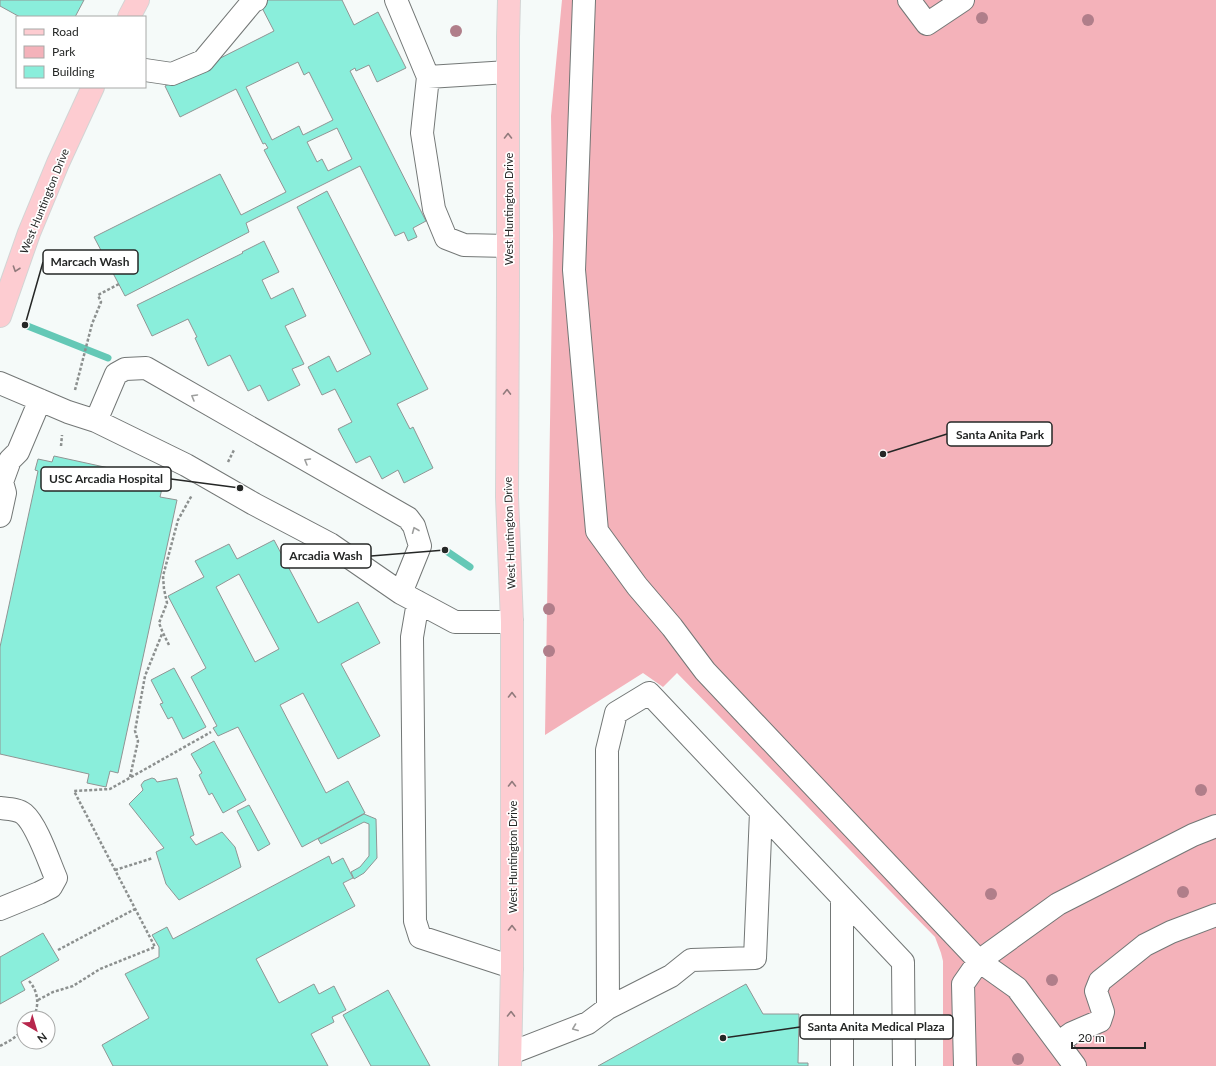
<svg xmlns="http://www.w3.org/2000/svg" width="1216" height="1066" viewBox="0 0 1216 1066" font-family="Lato,sans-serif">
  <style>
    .green { fill: #f4b2ba }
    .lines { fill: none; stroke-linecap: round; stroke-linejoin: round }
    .stream { stroke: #64c8b6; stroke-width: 7 }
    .building { fill: #8aeedb; stroke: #909594; fill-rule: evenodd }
    .minor-casing { stroke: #737776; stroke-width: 24 }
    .major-casing { stroke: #d3d4d4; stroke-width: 24 }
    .path { stroke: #8c908f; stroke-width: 2.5; stroke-dasharray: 3 2; stroke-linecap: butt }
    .minor { stroke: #fff; stroke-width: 22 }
    .major { stroke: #fdccd1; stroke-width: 22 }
    .tree { fill: #b07e8a }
    .oneway { stroke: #917a7c }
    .oneway2 { stroke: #9d9e9d }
    .labels { text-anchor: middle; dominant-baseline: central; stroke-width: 3.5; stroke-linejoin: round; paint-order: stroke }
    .street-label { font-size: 11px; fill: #252726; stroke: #fff }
    .leader { fill: none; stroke: #252726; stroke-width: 1.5 }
    .callout-dot { fill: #252726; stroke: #fff; stroke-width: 1.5 }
    .callout { fill: #fff; stroke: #252726; stroke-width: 1.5 }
    .callout-label { font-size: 12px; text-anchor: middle; font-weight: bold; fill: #252726 }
  </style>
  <rect width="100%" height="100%" fill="#f5faf9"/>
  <path class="green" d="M562,0H1216V1066H943V961L941,953L935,937L677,673L663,687L643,673L545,735L553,236L551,116Z"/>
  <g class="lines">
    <path class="stream" d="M25,325L108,358
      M445,550L470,567"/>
  </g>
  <path class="building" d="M0,0H84L75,17H20L0,6Z
    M268,0H342L354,25L378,12L406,68L377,82L369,65L356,71L355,68L350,71L426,221L413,228L417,237L408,241L404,232L395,236L360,166L246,223L249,232L125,296L94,237L220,174L241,215L286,192L264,150L268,148L265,143L263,144L236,89L180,117L165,86L274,31L260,4ZM298,62L304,75L309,72L333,120L303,135L299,126L272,140L246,87ZM337,128L352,159L328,171L322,159L317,162L307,142Z
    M327,191L428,389L397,404L410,429L413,427L433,468L404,483L398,470L382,479L370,456L356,463L338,429L352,422L335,389L322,395L308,367L329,356L337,372L371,354L297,207Z
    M264,241L279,272L262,280L271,299L293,288L306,316L285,326L304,364L292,369L300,385L268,401L260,385L248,391L230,355L208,366L195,338L197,337L188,319L152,336L137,305L243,253L242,252Z
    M54,456L164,480L160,497L177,500L118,773L110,771L106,787L87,783L89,774L0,754V647L38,471L35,470L38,459L52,462Z
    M274,540L318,623L358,602L380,643L341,664L380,736L338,759L303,693L280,705L326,793L348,781L365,813L302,847L238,727L218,736L213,728L217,726L191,677L206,668L168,596L204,577L195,561L229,544L237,559ZM239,574L279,649L255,662L216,587Z
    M174,668L206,727L183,739L172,717L168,719L160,704L163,703L151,680Z
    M214,741L246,800L223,813L212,793L209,795L199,775L202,773L191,754Z
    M152,778L155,779L157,782L177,778L194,835L190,837L196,845L222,832L235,847L241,867L179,900L166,884L156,852L164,848L129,804L143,790L141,785L144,781Z
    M249,805L270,844L258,851L237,811Z
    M364,814L376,819L377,858L364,873L354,879L351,872L360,867L369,856V824L364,822L321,844L318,839Z
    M329,856L332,864L343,858L353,878L343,883L355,906L256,959L279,1003L314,984L319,994L334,986L346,1010L332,1017L334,1022L311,1034L328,1066H113L102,1045L149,1018L125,974L159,957V947L152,935L167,927L173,939Z
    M43,933L59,960L21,982L25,990L0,1004V957Z
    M746,984L763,1014H799L798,1063H808V1066H598Z
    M388,990L430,1066H371L343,1015Z"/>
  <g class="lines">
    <defs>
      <path id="minor" d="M396,0L428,77L422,133L434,209L446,238L464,245L508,246
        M584,0L574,270L597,531L637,586L672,627L705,671L979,961L1017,988L1075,1066
        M909,0L927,24L963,0
        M145,70L172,74L203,61L253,1L256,0
        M428,77L508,72
        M0,383L68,412L96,421L186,465L254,504L330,544L401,593L455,622H512
        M96,421L116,374L125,369L146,368L408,518L414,526L420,546L401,593
        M0,516L5,493L2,482L10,460L18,452L40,400
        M418,602L412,637L415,921L420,937L512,967
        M0,808C8,809 18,809 24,814C37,825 49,862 56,878L51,887L39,893L0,909
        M608,1008L607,750L616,713L649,693L903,962L904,1066
        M1058,1043L1072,1033L1100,1021L1103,1012L1096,991L1100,981L1145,945L1171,932L1216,915
        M511,1053L588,1023L608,1008L671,976L691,960L755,958L761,812
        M842,1066V898
        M965,1066L963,984L979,961L1058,904L1193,835L1216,826"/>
      <path id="major" d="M509,0L508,37V293L507,497L512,622V967L510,1066
        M129,17L138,0
        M0,316L29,233L58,163L93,87"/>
    </defs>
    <use href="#minor" class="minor-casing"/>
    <use href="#major" class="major-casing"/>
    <path class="path" d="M75,390L92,324L101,302L98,295L119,284
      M61,446L62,435
      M228,462L234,450
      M169,645L163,633L159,623L167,603L164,589L163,576L178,520L192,495
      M130,777L138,741L135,731L145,676L162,634
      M115,870L153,858
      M58,950L135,909
      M29,981C38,991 40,1005 33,1018
      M38,1000L53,992L73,986L100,969L155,947L74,791L110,789L211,732
      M0,1046L11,1040L24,1030"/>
    <use href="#minor" class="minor"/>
    <use href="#major" class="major"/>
  </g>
  <g class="tree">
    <circle cx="982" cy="18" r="6"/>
    <circle cx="1088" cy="20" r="6"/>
    <circle cx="456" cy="31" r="6"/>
    <circle cx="549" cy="609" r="6"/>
    <circle cx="549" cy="651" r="6"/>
    <circle cx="1201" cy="790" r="6"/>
    <circle cx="1183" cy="892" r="6"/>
    <circle cx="991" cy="894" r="6"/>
    <circle cx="1052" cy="980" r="6"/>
    <circle cx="1018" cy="1059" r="6"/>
  </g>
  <defs><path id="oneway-chevron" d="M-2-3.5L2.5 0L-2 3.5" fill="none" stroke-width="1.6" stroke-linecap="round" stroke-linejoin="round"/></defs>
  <g class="oneway">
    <use href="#oneway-chevron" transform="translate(508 136) rotate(-90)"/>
    <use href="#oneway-chevron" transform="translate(16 269) rotate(109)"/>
    <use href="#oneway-chevron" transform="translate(507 392) rotate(-89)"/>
    <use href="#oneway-chevron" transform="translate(512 695) rotate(-90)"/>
    <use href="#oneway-chevron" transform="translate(512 784) rotate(-90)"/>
    <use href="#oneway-chevron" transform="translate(512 928) rotate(-90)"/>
    <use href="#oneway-chevron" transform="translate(511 1014) rotate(-89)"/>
  </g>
  <g class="oneway2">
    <use href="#oneway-chevron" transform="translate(194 397) rotate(-150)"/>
    <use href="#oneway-chevron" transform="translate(307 461) rotate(-150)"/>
    <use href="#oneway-chevron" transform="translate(415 530) rotate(-112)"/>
    <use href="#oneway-chevron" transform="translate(575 1028) rotate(159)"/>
  </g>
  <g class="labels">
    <g class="street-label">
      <text transform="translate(44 201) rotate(-68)">West Huntington Drive</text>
      <text transform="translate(508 209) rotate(-90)">West Huntington Drive</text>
      <text transform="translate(509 533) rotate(-92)">West Huntington Drive</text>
      <text transform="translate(512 857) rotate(-90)">West Huntington Drive</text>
    </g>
  </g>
  <path class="leader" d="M25 325L43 262M883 454L947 434M240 488L171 479M445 550L371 556M723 1038L800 1027"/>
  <g class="callout-dot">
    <circle cx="25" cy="325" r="4"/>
    <circle cx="883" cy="454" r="4"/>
    <circle cx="240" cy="488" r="4"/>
    <circle cx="445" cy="550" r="4"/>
    <circle cx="723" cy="1038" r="4"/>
  </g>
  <g class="callout">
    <rect x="43" y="250" width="95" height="24" rx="4"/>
    <rect x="947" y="422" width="105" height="24" rx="4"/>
    <rect x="41" y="467" width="130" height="24" rx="4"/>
    <rect x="281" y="544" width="90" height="24" rx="4"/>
    <rect x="800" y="1015" width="153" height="24" rx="4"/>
  </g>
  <g class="callout-label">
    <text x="90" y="266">Marcach Wash</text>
    <text x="1000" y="439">Santa Anita Park</text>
    <text x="106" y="483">USC Arcadia Hospital</text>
    <text x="326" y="560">Arcadia Wash</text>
    <text x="876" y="1031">Santa Anita Medical Plaza</text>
  </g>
  <rect x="16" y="16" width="130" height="72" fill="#ffffff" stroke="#a8a9a8"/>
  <rect x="24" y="29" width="20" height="6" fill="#fdccd1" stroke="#a8a9a8"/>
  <text x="52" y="36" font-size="12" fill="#252726">Road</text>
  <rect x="24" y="46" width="20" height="12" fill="#f4b2ba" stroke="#a8a9a8"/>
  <text x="52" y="56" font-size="12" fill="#252726">Park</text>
  <rect x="24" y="66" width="20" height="12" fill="#8aeedb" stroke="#a8a9a8"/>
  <text x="52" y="76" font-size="12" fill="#252726">Building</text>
  <g transform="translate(36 1030) rotate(142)"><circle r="19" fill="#ffffff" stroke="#a8a9a8"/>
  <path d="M0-3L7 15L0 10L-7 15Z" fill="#b7264c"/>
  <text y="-6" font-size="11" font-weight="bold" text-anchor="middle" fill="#252726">N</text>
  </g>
  <path d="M1072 1042v6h73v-6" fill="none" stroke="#252726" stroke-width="2"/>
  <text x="1078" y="1042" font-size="12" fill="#252726" stroke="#ffffff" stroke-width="3" paint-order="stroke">20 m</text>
</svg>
